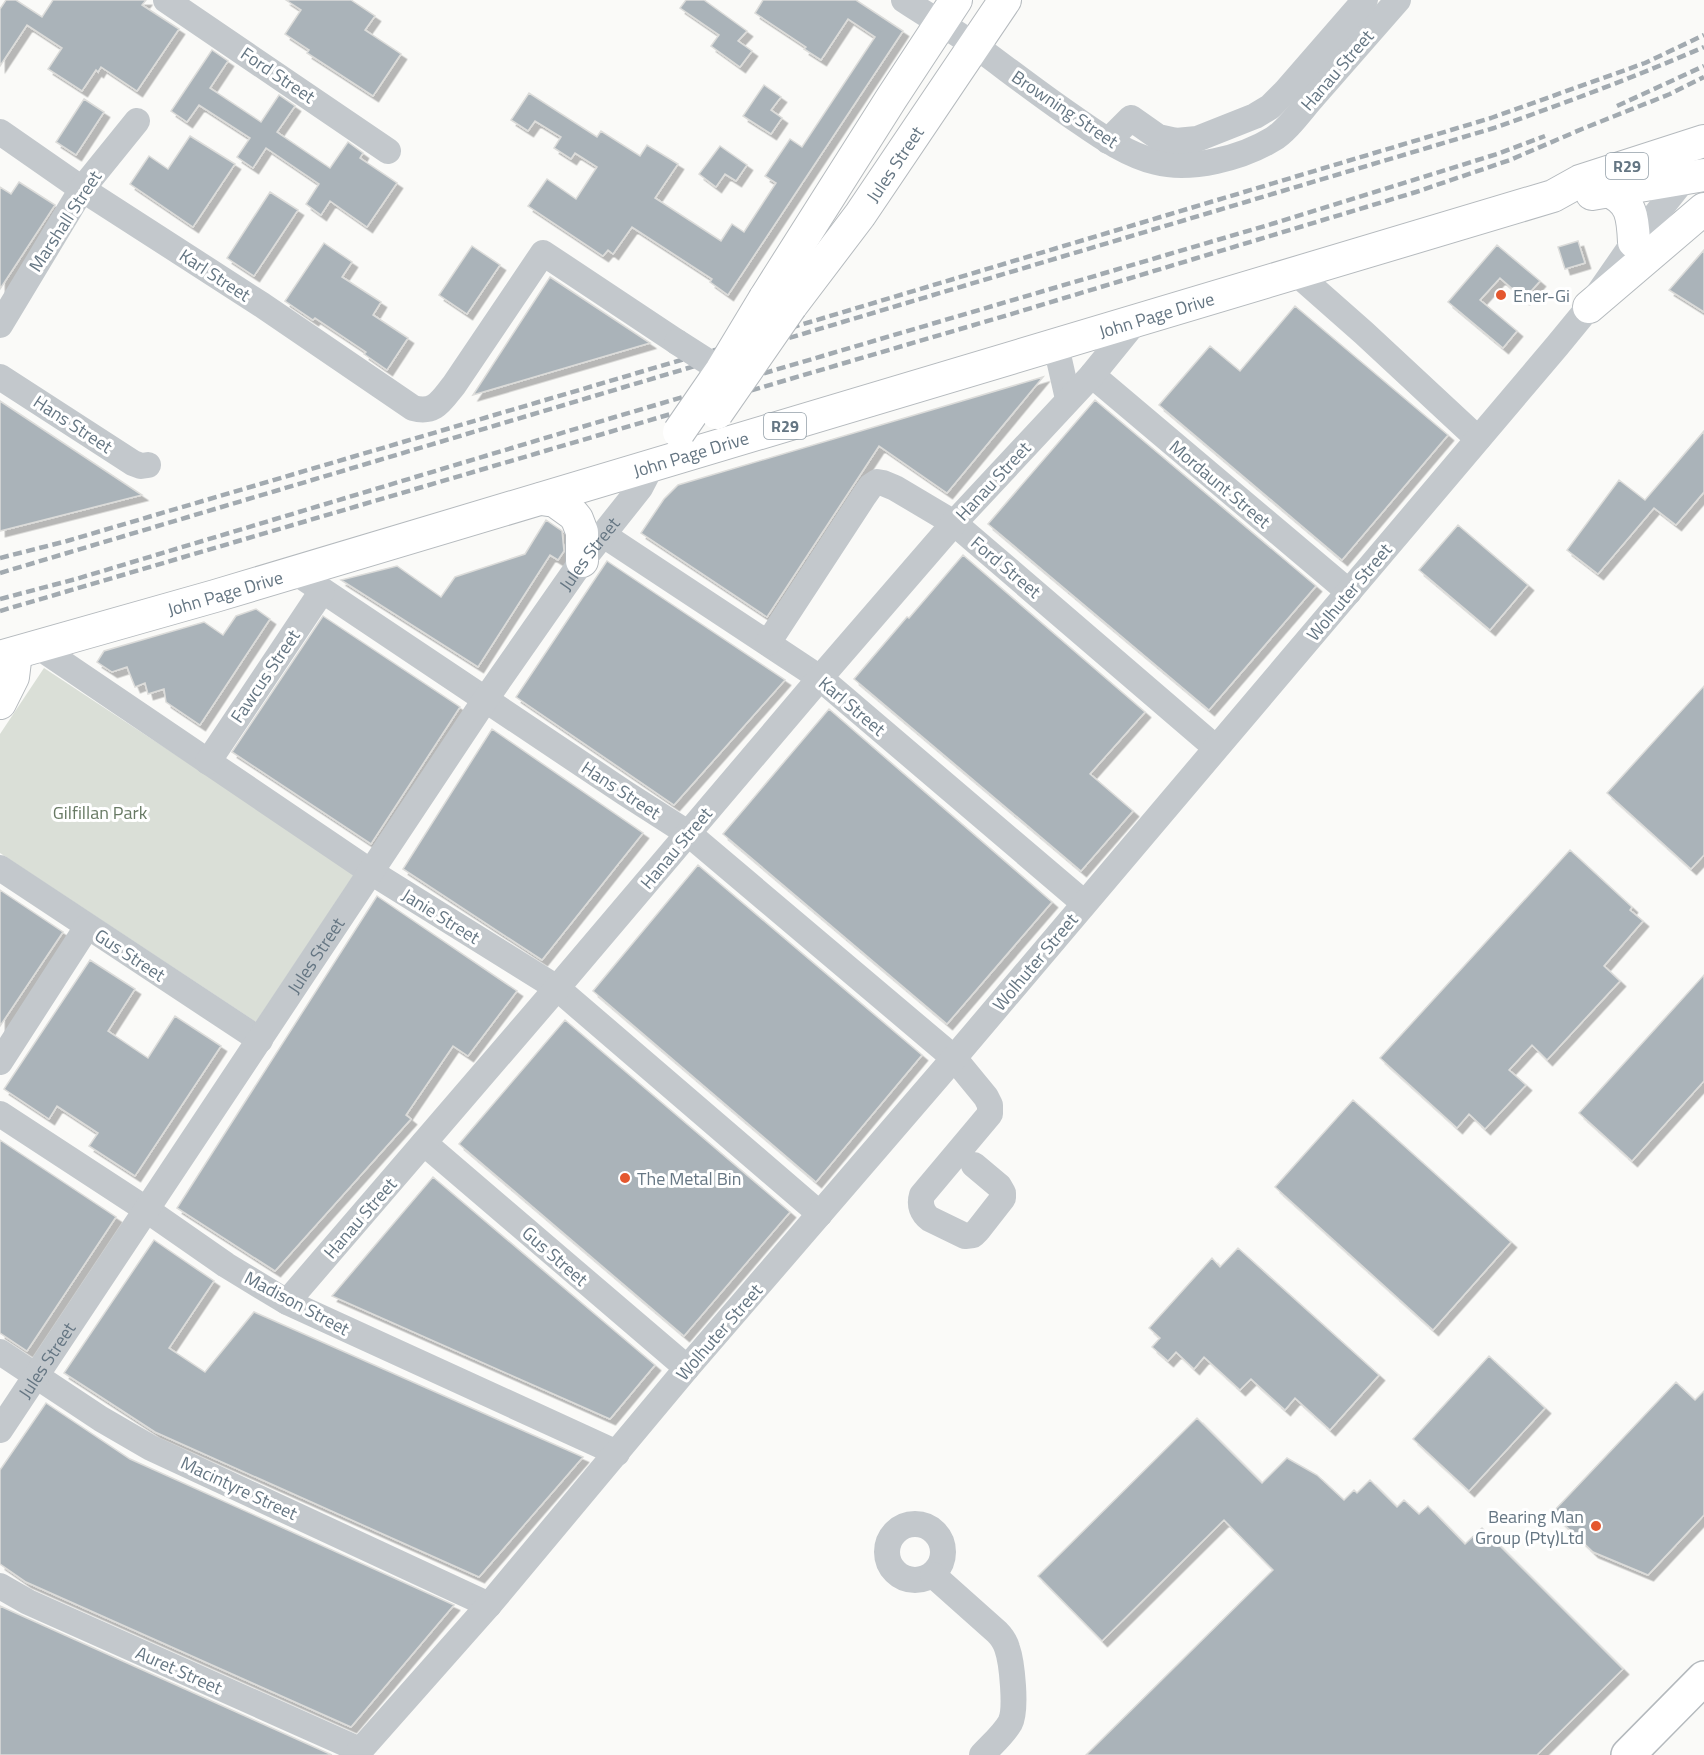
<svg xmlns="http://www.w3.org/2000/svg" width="1704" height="1755" viewBox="0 0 1704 1755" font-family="'Titillium Web',sans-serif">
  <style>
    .green { fill: #dadfd7 }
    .building { fill: #aab3b9; stroke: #dcdcda; stroke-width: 1.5; filter: url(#shadow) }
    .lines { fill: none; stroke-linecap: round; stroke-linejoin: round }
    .major-casing { stroke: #b5babe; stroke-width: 34 }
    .highway-casing { stroke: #b4b9bd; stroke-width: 36 }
    .minor { stroke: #c3c8cc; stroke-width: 26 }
    .major { stroke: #fff; stroke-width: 32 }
    .highway { stroke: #fff; stroke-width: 33 }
    .rail { stroke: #a2aab0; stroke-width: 4.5; stroke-dasharray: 9 4.5; stroke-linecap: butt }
    .major-bridge-casing { stroke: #b5babe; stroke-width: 34; stroke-linecap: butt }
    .minor-bridge { stroke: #c3c8cc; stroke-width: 26 }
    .major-bridge { stroke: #fff; stroke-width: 32 }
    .poi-dot { fill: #e4572e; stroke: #fff; stroke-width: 2 }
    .labels { text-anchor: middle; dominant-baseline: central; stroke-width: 6; stroke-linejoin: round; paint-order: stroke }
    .shield { fill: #fff; stroke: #939fa8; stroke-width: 1.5 }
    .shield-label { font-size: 16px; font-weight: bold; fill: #657683 }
    .street-label { font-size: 18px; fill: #657683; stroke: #fff }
    .poi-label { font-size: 18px; fill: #657683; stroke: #fff; text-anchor: start }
    .park-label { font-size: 18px; fill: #687a64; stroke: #fff }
  </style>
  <defs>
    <filter id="shadow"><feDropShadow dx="5.5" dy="5.5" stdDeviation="0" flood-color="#0004"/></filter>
  </defs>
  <rect width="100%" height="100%" fill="#fafaf8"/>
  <path class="green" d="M44,668L355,873L256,1022L0,853V734Z"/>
  <path class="building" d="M6,0H16L42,17L53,0H146L142,5L179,29L137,91L101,67L98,72L96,70L82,91L48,69L62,48L27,25L0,66V9Z
    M286,0H351L375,16L365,30L401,54L373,96L307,53L309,50L285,34L301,10Z
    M686,0H704L747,31L738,41L752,51L740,67L711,46L719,35L680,8Z
    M763,0H856L903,31L728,295L710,282L712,279L632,227L613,254L608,250L603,256L528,206L547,179L576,199L597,167L575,153L571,159L554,148L561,137L535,121L528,131L511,120L529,93L597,137L601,131L640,156L647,145L678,164L655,198L721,241L732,224L744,232L776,183L765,176L790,139L802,147L875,37L848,19L821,60L804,49L806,47L755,13Z
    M212,50L228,61L210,88L261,122L279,95L295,106L277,132L330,168L348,142L363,153L360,158L397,183L367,227L330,201L321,215L306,204L319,184L266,148L253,168L237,157L250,138L199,105L187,122L171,111Z
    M764,85L781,97L771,110L782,118L771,134L743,116Z
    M84,99L104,112L76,155L56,142Z
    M190,136L235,164L193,227L130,184L149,156L168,169Z
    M720,146L747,165L736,181L725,174L716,187L699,174Z
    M19,182L55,205L0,289V187L11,194Z
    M270,192L298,210L254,276L227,258Z
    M1578,241L1585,263L1565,269L1558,247Z
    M324,243L352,262L342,277L381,302L373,315L408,338L387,370L364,354L366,352L315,318L313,320L285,301Z
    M1497,245L1540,281L1524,299L1500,278L1480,300L1517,331L1503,348L1448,302Z
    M472,246L500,265L467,314L439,295Z
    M1704,250V312L1669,290Z
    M550,277L650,343L473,395Z
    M1295,306L1448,435L1342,560L1159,405L1210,346L1240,371Z
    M1043,377L947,493L879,446L767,617L641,533L664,499L678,485Z
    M1095,400L1316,586L1209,710L988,524Z
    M0,401L142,495L0,531Z
    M1704,431V492L1676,525L1654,508L1598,574L1567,550L1619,480L1645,500Z
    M546,520L562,531L564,551L558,560L550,555L478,667L341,580L397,566L441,597L455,577L525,554Z
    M1458,525L1528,585L1490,630L1419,570Z
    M963,555L1145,712L1090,774L1133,811L1081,871L854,679L907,617L909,618Z
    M607,561L785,680L674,805L516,697Z
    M256,609L270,619L200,725L166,702L164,689L148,694L145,683L135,687L127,667L112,672L97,662L104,651L204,622L223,635L236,616Z
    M323,616L460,707L371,844L232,752Z
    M1704,686V855L1691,869L1607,793Z
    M829,709L1052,902L947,1024L723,834Z
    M492,729L643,833L542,960L403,869Z
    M1570,850L1632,907L1630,910L1643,921L1604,966L1620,981L1547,1060L1532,1045L1509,1070L1526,1085L1485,1129L1469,1114L1457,1128L1380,1058Z
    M698,865L922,1055L816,1182L593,991Z
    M0,890L63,932L0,1026Z
    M377,896L517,991L468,1056L453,1046L406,1115L411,1119L275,1271L177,1208Z
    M90,960L135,989L108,1031L148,1058L175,1016L221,1046L135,1176L89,1146L98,1133L57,1106L49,1119L4,1089Z
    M1704,975V1081L1632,1161L1579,1113Z
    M565,1020L790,1212L684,1336L459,1144Z
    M1353,1100L1511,1242L1433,1330L1275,1187Z
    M0,1140L116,1217L27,1351L0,1333Z
    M433,1177L655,1365L610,1419L332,1296Z
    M154,1240L214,1281L169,1348L205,1372L254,1312L583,1457L479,1577L155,1432L64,1373Z
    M1238,1248L1379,1375L1330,1430L1295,1398L1285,1410L1251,1379L1240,1390L1204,1357L1194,1369L1176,1352L1168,1361L1152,1347L1160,1338L1149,1328L1212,1258L1220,1267Z
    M1489,1356L1545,1408L1469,1491L1413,1439Z
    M1676,1382L1695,1400L1704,1391V1515L1648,1575L1593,1552L1552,1513Z
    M46,1403L130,1459L454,1605L351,1727L26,1582L0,1564V1470Z
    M1197,1418L1262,1483L1287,1458L1317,1475L1344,1500L1354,1490L1357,1493L1370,1480L1397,1507L1404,1500L1419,1514L1428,1506L1465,1544L1482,1528L1623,1669L1537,1755H1086L1273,1570L1224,1520L1102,1641L1038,1576Z
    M0,1606L332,1755H0Z"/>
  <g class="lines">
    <defs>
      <g id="major">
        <path d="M1607,191C1632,199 1633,219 1634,242"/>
        <path d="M1592,194L1704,175"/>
        <path d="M765,298L891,99L956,0"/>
        <path id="s2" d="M791,306L860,215L1005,0"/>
        <path d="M1589,307L1704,209"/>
        <path d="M541,499L555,501L573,514L577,519L582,532V561"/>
        <path id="s3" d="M0,657L215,596L1553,196L1580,181L1704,141"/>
        <path d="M0,703L13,677L16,653"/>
      </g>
      <path id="highway" d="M1628,1755L1704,1678"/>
    </defs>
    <use href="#major" class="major-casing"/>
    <use href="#highway" class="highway-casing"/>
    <g class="minor">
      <path d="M166,0L388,151"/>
      <path d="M904,0C928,16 953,30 977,47C1011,72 1044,98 1080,122C1103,138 1128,155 1156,162C1191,171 1242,158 1273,139C1287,131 1303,108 1314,96C1342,64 1370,32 1398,0"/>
      <path d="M0,132L82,189L262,305L413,408C435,414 441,401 454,385L543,253L677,342"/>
      <path d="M1108,141L1131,118L1158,137L1176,141L1197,139L1255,116L1270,107L1285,92L1365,0"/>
      <path d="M1296,273L1364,333L1478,439"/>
      <path d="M0,325L82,189L137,121"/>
      <path d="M1056,346L1068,399"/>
      <path d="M1092,375L1349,592"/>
      <path d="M0,377L133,463L141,466L148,465"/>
      <path d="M602,534L820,678L1084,903"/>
      <path d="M295,572L625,793L689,834L954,1058L986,1097L990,1105V1114L922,1195C919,1205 922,1213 930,1219L965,1236L973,1235L978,1230L1003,1198V1193L999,1186L974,1165"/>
      <path d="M768,643L864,496L871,486L877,482L883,483L895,488L954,523L1216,748"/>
      <path d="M39,647L371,872L557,988L820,1214"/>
      <path d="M208,762L322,591"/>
      <path d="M0,868L260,1040"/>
      <path d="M0,1062L87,927"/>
      <path d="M0,1114L147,1210L226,1265L287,1302L617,1453"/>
      <path d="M424,1143L687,1368"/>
      <path d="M287,1302L557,988L820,678L954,523L1092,375L1135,322"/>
      <path d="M0,1352L101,1419L151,1448L489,1605"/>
      <path id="s1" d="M0,1430L485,700L582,561L640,488L652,465"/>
      <circle cx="915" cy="1552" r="28"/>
      <path d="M933,1575L997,1632C1002,1637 1005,1641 1007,1648C1012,1662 1017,1710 1010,1723C1003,1735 991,1745 982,1755"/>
      <path d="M0,1586L28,1602L360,1750"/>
      <path d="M356,1755L489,1605L687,1368L954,1058L1557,346L1589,307L1634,242L1684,179L1693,172"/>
    </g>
    <use href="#major" class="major"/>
    <use href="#highway" class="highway"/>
    <path class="rail" d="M1617,106L1704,66
      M0,558L67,541L810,322L1401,145L1491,118L1645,63L1704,35
      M0,573L1494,128C1565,103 1635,77 1704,47
      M0,599L76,579L615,417L1275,223L1497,154L1545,136
      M0,611L1008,315L1416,192L1510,160L1582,129L1670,94L1704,77"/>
    <defs>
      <path id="major-bridge" d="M717,413L791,306
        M679,432L721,371L765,298"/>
    </defs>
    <use href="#major-bridge" class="major-bridge-casing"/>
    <path class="minor-bridge" d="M677,342L738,381"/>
    <use href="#major-bridge" class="major-bridge"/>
  </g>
  <g class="poi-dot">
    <circle cx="1501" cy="295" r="6"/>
    <circle cx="625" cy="1178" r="6"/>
    <circle cx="1596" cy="1526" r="6"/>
  </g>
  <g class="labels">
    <g class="shield">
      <rect x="1606" y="153" width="42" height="26" rx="4.5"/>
      <rect x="764" y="413" width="42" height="26" rx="4.5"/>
    </g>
    <g class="shield-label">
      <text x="1627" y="166">R29</text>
      <text x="785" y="426">R29</text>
    </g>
    <g class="street-label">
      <text transform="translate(1337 70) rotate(-49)">Hanau Street</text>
      <text transform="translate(278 75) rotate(34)">Ford Street</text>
      <text transform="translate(1065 109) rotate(34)">Browning Street</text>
      <text stroke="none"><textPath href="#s2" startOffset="176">Jules Street</textPath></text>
      <text transform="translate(65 221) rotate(-57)">Marshall Street</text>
      <text transform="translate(215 275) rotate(33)">Karl Street</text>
      <text stroke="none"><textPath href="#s3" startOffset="1206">John Page Drive</textPath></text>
      <text transform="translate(73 424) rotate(33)">Hans Street</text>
      <text stroke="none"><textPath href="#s3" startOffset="720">John Page Drive</textPath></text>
      <text transform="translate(993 481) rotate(-47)">Hanau Street</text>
      <text transform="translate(1220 484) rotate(40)">Mordaunt Street</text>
      <text stroke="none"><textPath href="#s1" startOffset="1056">Jules Street</textPath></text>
      <text transform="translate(1006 567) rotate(40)">Ford Street</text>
      <text transform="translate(1349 592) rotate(-50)">Wolhuter Street</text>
      <text stroke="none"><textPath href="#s3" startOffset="234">John Page Drive</textPath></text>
      <text transform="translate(265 676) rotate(-56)">Fawcus Street</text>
      <text transform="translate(852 706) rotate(40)">Karl Street</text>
      <text transform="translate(621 790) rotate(33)">Hans Street</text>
      <text transform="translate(676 848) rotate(-50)">Hanau Street</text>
      <text transform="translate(441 916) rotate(32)">Janie Street</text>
      <text transform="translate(130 955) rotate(33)">Gus Street</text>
      <text stroke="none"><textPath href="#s1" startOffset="570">Jules Street</textPath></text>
      <text transform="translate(1035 962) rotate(-50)">Wolhuter Street</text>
      <text transform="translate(360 1218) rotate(-49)">Hanau Street</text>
      <text transform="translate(555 1256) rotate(41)">Gus Street</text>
      <text transform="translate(297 1303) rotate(28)">Madison Street</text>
      <text transform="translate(719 1332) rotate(-49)">Wolhuter Street</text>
      <text stroke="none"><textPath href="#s1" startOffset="84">Jules Street</textPath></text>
      <text transform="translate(239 1488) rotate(25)">Macintyre Street</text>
      <text transform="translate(179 1670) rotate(24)">Auret Street</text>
    </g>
    <g class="poi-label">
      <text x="1513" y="295">Ener-Gi</text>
      <text x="637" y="1178">The Metal Bin</text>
      <text x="1584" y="1516" text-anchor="end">Bearing Man<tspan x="1584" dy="21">Group (Pty)Ltd</tspan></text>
    </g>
    <g class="park-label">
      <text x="100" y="812">Gilfillan Park</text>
    </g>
  </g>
</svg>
